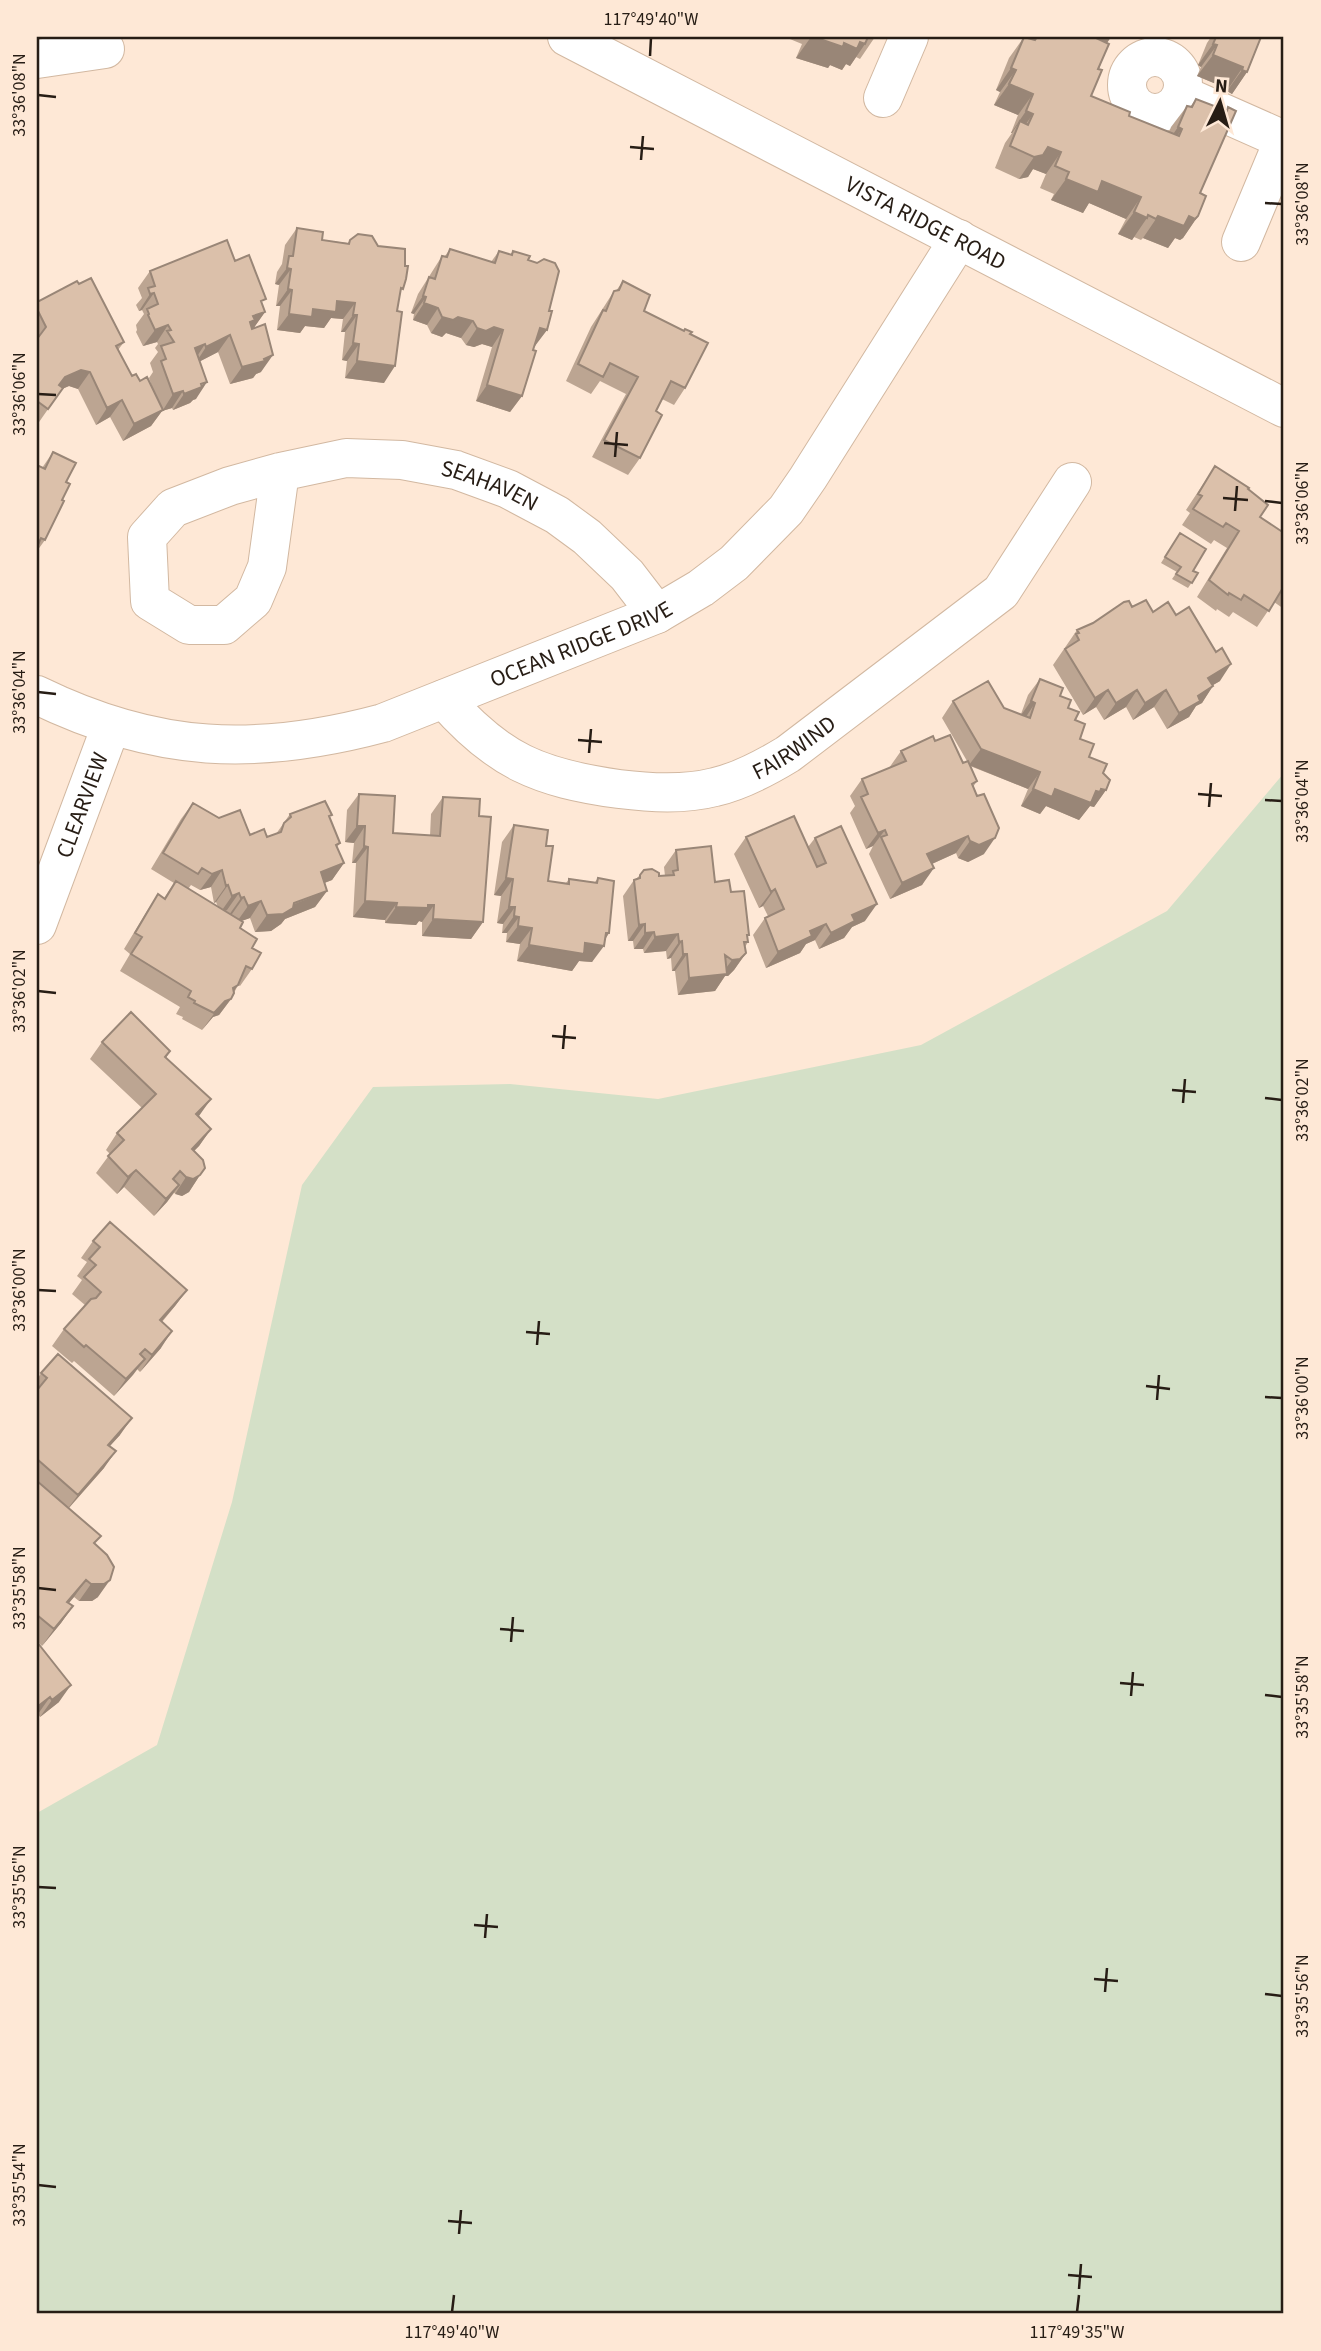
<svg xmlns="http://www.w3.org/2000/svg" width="1321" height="2351" viewBox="0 0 1321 2351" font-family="'Source Sans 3',sans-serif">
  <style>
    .green { fill: #d4e0c7 }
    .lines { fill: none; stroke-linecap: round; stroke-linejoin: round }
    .street-casing { stroke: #d2b8a1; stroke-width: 40 }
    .secondary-casing { stroke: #d2b8a1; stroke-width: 40 }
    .street { stroke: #fff; stroke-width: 38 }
    .secondary { stroke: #fff; stroke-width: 38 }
    .wall { fill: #bca592; fill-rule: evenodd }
    .shaded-wall { fill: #998677 }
    .building { fill: #dbc0aa; stroke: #998677; stroke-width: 2 }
    .ticks { fill: none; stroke: #271d15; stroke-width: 2.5 }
    .labels { text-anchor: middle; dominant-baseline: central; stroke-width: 6; stroke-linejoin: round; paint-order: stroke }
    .street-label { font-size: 23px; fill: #271d15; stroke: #fee8d6 }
    .neatline { fill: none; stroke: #271d15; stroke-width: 2.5 }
    .ticks-label { font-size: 18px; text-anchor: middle; fill: #271d15 }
  </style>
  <rect width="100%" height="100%" fill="#fee8d6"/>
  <path class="green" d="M1284,773V2314H37V1813L157,1745L232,1502L302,1185L373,1087L510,1084L658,1099L921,1045L1167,911Z"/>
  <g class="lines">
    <defs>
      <g id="street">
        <circle cx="1155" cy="85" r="28"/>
        <path d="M37,59L105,49"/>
        <path d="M1187,97L1284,140"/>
        <path d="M883,98L909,37"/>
        <path d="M1241,242L1284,139"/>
        <path id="s1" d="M280,472L267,567L253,600L224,625H189L150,601L147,537L173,508L230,486L280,472L346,458L402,460L456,470L508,489L557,515L587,537L627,575L657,614"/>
        <path id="s2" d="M37,695C156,753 256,757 383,723L657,614L701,588L734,563L786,510L808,478L959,239"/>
        <path id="s3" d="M444,699C498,761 539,778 619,789C651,793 684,795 715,787C741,781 765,768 788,754L1001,592L1072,482"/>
        <path id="s4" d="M37,925L111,726"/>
      </g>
      <g id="secondary">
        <path id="s5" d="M567,37L1284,408"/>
      </g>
    </defs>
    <use href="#street" class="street-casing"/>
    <use href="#secondary" class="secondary-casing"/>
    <use href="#street" class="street"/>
    <use href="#secondary" class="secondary"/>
  </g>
  <path class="wall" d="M785,37H875L860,59L856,57L850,66L846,64L842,70L830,65L828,68L796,58L802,44Z
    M1024,37L1030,38L1031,37H1111L1107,43L1091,96L1129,116L1169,132L1171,127L1187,106L1190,107L1196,99L1226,111L1228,107L1200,193L1198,216L1183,238L1180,240L1175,238L1168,248L1143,238L1141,240L1134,237L1132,240L1118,234L1126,219L1089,203L1083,213L1051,200L1054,194L1040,188L1046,174L1033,169L1028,177L1019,179L995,168L1005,143L1012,133H1011L1018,115L994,105L1000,92L996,90L1009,58Z
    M1211,37H1261L1247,72L1232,94L1227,91L1228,89L1197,76L1201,67L1198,65L1207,43Z
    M297,228L322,240L348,243L350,240L400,293L384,383L345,378L347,361L342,360L345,332H341L343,319L331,318L324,328L305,326L300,333L277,330L280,306H276L279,285L275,284L277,272L282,264L285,245Z
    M450,249L491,262L499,251L510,255L513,251L528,260L549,311L547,330L534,346L522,396L510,412L476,401L492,347L482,344L474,347L466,345L461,338L446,333L442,337L431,333L427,325L413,320L414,314L411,313L418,294L442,256H445Z
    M235,261L262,304L265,312L253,329L261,372L256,374L253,378L230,384L218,352L200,361L196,399L193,400L190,403L173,410L172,408L162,411L151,426L123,441L110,417L96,425L78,389L69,386L62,389L37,425V302L124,342L118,350L132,376L155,395L149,378L153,372L150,363L158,352L155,348L158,344L157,342L143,346L136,332L137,330L136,325L144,314L142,310L139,311L136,305L142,298L138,288L150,271Z
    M623,281L644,311L690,334L685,388L674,405L662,399L656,411L640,458L628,475L592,457L626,394L600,381L591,394L566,381L591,327L614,291H616Z
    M53,452L66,482L62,500L45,540L37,551V465L42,468Z
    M1215,466L1248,489L1260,517L1284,533V609L1274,602L1257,627L1233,612L1229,617L1217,609L1216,611L1197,597L1227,548L1214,540L1211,544L1182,525L1190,513L1186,510Z
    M1180,533L1193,571L1198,573L1188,588L1172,579L1177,572L1161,563Z
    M1132,607L1153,612L1176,615L1220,681L1213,685L1202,703L1196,706L1189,717L1167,729L1154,707L1133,720L1126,707L1104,720L1096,707L1083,715L1053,665L1077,630Z
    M1040,679L1060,696L1068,708L1075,720L1080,739L1089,757L1103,773L1106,790L1094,807L1090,806L1079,820L1046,806L1040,814L1021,806L1028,789L970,766L977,781L973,787L984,854L968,862L958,858L956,853L932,864L922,885L890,899L869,854L873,846L866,849L850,813L855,806L850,796L862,779L889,768L901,751L935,741L963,763L967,761L942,718L953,701L1004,708L1021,714L1028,695Z
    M359,794L393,833L430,836L431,814L443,797L479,816L483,922L471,939L422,936V922L419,921L416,925L385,923V920L353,917L356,863H352L354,843L345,842L347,810Z
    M193,803L250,835L267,837L276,834L290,814L330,818L340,843L337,847L344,863L332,880L324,883L327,891L315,907L285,919L281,924L271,931L255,932L250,918L241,921L240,928L252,948V969L240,986L238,985L231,999L219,1015L213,1017L202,1030L182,1019L183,1017L176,1014L180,1007L120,971L130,954L124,949L147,911L158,894L164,898L174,883L151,869L181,819ZM191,885L200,890L211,887L214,903L216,902L218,907L188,889Z
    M514,825L546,846L548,881L566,883L569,879L595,882L598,878L609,933L592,962L579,961L572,971L517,961L520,944L506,942L507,933H502L503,924L497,923L501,896L494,895L502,842Z
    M746,837L808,847L815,838L865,921L852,927L844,938L819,949L815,940L806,944L800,953L766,968L753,935L765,918L768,916L763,906L759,908L734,854Z
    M676,850L715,882L731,892L747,938L748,942L745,947L746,953L734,970L728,976H725L715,991L678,995L675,971H672L671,958L667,959L666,951L644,953L643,949H634L633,941H628L623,896L634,880L636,879L640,875L659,876H665L664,867Z
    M102,1042L170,1051L166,1058L198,1117L211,1129L199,1146L194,1151L200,1175L189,1192L182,1196L174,1193L167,1202L154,1216L124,1187L117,1194L96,1173L110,1154L106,1150L117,1133L142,1108L90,1059Z
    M93,1241L187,1290L175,1306L162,1322L161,1348L140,1372L137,1369L114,1396L74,1361L72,1363L52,1346L64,1329L85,1305L72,1294L82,1280L77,1276L87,1262L81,1258Z
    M41,1373L120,1435L110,1446L104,1468L69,1508L95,1544L98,1597L92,1601H79L74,1597L69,1603L73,1606L61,1623L42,1646L37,1641V1380Z
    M37,1642L59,1702L40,1717L38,1714Z"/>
  <path class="shaded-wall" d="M811,37L844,43L860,42L865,44L850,66L846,64L842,70L830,65L828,68L796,58Z
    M1068,37H1111L1099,54Z
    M1213,44L1217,45L1201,67L1198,65Z
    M1213,55L1243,67L1228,89L1197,76Z
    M1011,68L1016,70L1000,92L996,90Z
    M1242,70L1247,72L1232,94L1227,91Z
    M1009,84L1033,94L1018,115L994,105Z
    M1026,111L1033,114L1018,135L1020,121L1012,133H1011Z
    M1178,127L1182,129L1167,150L1163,149Z
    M1048,147L1061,152L1046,174L1033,169L1028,177L1019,179L1034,157Z
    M1066,179L1102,181L1141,197L1126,219L1089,203L1083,213L1051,200Z
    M1134,212L1147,218L1132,240L1118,234Z
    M1158,216H1198L1183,238L1180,240L1175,238L1168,248L1143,238Z
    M287,268L291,269L279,285L275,284Z
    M288,289L292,290L280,306H276Z
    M154,293L142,310L139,311L150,294Z
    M423,296L426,297L414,314L411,313Z
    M337,301L355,303L343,319L331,318L324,328L305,326L300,333L277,330L289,314L313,309Z
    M424,303L438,308L427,325L413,320Z
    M265,312L253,329L243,337L253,316Z
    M353,315H357L345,332H341Z
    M442,317H458L473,321L461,338L446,333L442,337L431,333Z
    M168,325L157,342L143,346L155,330Z
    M494,327L503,330L492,347L482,344L474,347L466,345L477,328Z
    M540,328L547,330L535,346L529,344Z
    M230,335L218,352L195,364L206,347Z
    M353,343L359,344L347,361L342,360Z
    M205,344L194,361L195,348Z
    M273,355L261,372L256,374L253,378L230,384L242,367Z
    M357,361L395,366L384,383L345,378Z
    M81,370L90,372L78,389L69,386L62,389L37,425L62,389L47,401L65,377Z
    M207,382L196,399L193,400L190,403L173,410L184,394Z
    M487,385L522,396L510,412L476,401Z
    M183,391L172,408L162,411L151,426L123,441L134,424L163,410L173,394Z
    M122,400L110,417L96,425L107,408Z
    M1231,664L1220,681L1196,695L1208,678Z
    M1213,686L1202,703L1196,706L1189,717L1167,729L1179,713L1198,696Z
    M1108,690L1096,707L1083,715L1095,698Z
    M1137,690L1126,707L1104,720L1116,703Z
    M1166,690L1154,707L1133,720L1145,703Z
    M1031,701L1035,703L1024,720L1019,718Z
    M981,749L1040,772L1028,789L969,765Z
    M1033,789H1055L1096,791L1101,789L1106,790L1094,807L1090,806L1079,820L1046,806L1040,814L1021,806Z
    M357,826H365L354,843L345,842Z
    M885,830L873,846L866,849L878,833Z
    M968,836L956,853L916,871L927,854Z
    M995,838L984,854L968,862L958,858L970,841Z
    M364,846L368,847L356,863H352Z
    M344,863L332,880L309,889L321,872Z
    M934,868L922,885L890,899L902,883Z
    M222,870L211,887L200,890L212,874Z
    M506,878L513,879L501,896L494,895Z
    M228,885L216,902L214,903L226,886Z
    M775,889L763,906L759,908L771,892Z
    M327,891L315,907L285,919L281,924L271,931L255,932L267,915Z
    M239,893L227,910L220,913L232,896Z
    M244,897L232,914L229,915L241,898Z
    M261,901L250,918L236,923L248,906Z
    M365,901L397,903L385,920L353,917Z
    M877,904L865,921L852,927L844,938L819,949L831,933L852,915Z
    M428,905H434L422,922L419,921L416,925L385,923L396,907Z
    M509,907H515L503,924L497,923Z
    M514,916L519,917L507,933H502Z
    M433,919L483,922L471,939L422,936Z
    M645,924L633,941H628L639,925Z
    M826,924L815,940L806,944L800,953L766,968L778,952L810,931Z
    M518,926L532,928L520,944L506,942Z
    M654,932L643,949H634L645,933Z
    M606,933H609L601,945L604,946L592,962L579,961L572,971L517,961L529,945L585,943Z
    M678,934L666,951L644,953L655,937Z
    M682,941L671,958L667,959L679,942Z
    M746,953L734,970L728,976H725L715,991L678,995L689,978L721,975L732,960Z
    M683,954H687L675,971H672Z
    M238,985L228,1000L231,999L219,1015L213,1017L202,1030L233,988Z
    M211,1099L199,1116L184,1131L196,1114Z
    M211,1129L199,1146L180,1165L192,1149Z
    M136,1170L124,1187L117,1194L128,1177Z
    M200,1175L189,1192L182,1196L175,1194L186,1177Z
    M179,1185L167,1202L154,1216L166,1199Z
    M187,1290L175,1306L148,1337L160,1320Z
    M172,1331L161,1348L140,1372L152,1355Z
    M145,1359L133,1375L114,1396L126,1379Z
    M132,1418L120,1435L96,1461L108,1445Z
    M116,1451L104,1468L66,1511L78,1495Z
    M86,1580L74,1597L56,1618L67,1602Z
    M110,1580L98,1597L92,1601H79L91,1584Z
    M73,1606L61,1623L42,1646L54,1629Z
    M71,1685L59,1702L40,1717L52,1700Z
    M50,1697L38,1714L37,1715V1707Z"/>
  <path class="building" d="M814,37H868L865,44L860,42L857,49L844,43L843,47Z
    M1024,37L1035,40L1037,37H1094L1109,44L1098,69L1102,70L1091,96L1130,112L1129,116L1179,136L1182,129L1178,127L1187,106L1192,107L1196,99L1227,111L1228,107L1236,111L1200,193L1206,196L1198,216L1195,219L1189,216L1184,226L1158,216L1156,219L1148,215L1147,218L1134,212L1141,197L1102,181L1098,192L1066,179L1069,172L1055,166L1061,152L1048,147L1043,155L1034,157L1010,146L1020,121L1028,125L1033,114L1026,111L1033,94L1009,84L1016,70L1011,68Z
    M1216,37H1261L1247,72L1242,70L1243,67L1213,55L1217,45L1213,44Z
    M297,228L323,232L322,240L349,244L350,240L358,234L372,236L378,246L405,249V266H408L406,279L403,289L401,288L397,311L402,312L395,366L357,361L359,344L353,343L357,315H353L355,303L337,301L336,312L313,309L312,317L289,314L292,290L288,289L291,269L287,268L289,256H293Z
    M227,240L235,261L249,255L266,299L261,301L265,312L253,316L255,320L250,322L252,329L265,324L273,355L264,359L265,361L242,367L230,335L206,347L205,344L195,348L207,382L201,384L202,387L184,394L183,391L173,394L161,361L166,359L161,346L174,342L167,331L171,330L168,325L155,330L148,315L149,314L147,309L158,304L154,293L150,294L148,288L155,286L150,271Z
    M450,249L495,263L499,251L512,255L513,251L530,256L528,260L537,263L544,259L555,263L559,271L549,311H552L547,330L540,328L533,350L536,351L522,396L487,385L503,330L494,327L486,331L477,328L473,321L458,317L453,320L442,317L438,308L424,303L426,297L423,296L429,277L435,279L442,256L447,257Z
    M91,278L124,342L116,346L132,376L136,374L140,381L147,377L163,410L134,424L122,400L107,408L90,372L81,370L65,377L59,385L63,388L48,409L37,401V339L46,327L37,309V302L77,281L79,284Z
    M623,281L650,295L644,311L684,331L685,329L692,332L690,334L708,343L685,388L671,381L656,411L662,415L640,458L604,440L638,377L610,363L603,377L578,364L603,310L606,311L614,291L619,290Z
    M53,452L76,463L66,482L70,484L62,500L64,501L45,540L41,538L37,547V465L45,469Z
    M1215,466L1249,488L1248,489L1268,505L1260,517L1284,533V586L1269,611L1244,595L1241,600L1229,593L1228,595L1209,580L1239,531L1226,523L1223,527L1193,509L1202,496L1198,494Z
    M1180,533L1206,549L1193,571L1198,573L1192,583L1176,574L1181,567L1165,557Z
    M1146,600L1153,612L1168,602L1176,615L1189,607L1216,652L1222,648L1231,664L1208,678L1213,686L1198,696L1200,701L1179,713L1166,690L1145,703L1137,690L1116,703L1108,690L1095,698L1065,649L1079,640L1076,634L1079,633L1077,630L1093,623L1124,602L1129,601L1132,607Z
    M1040,679L1063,688L1060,696L1071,700L1068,708L1079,712L1075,720L1085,724L1080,739L1094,744L1089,757L1107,764L1103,773L1110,780L1106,790L1101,789L1100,792L1096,791L1091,803L1055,789L1052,797L1033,789L1040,772L981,749L953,701L988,681L1004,708L1030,718L1035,703L1031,701Z
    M950,735L963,763L968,761L977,781L972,784L977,796L984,794L999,828L995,838L979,845L970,841L968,836L927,854L934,868L902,883L881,837L887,835L885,830L878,833L861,797L868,794L862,779L906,761L901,751L933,736L935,741Z
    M359,794L395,796L393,833L440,836L443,797L480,799L479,816L491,817L483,922L433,919L434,905H428V908L396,907L397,903L365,901L368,847L364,846L365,826H357Z
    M325,801L332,815L329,816L340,843L336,845L344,863L321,872L327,891L294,903L293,908L283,914L267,915L261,901L248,906L244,897L241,898L239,893L232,896L228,885L226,886L222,870L212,874L202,868L198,874L163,853L193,803L219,818L240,810L250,835L264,829L267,837L281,832L284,823L291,817L290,814Z
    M794,816L817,867L826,863L815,838L841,826L877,904L852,915L855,921L831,933L826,924L810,931L812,936L778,952L765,918L784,909L775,889L771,892L746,837Z
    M514,825L548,830L546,846H553L548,881L569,884V879L597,883L598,878L614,881L609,933H606L604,946L585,943L584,954L529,945L532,928L518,926L519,917L514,916L515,907H509L513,879L506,878Z
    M711,846L715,882L729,880L731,892L744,891L749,935H747L748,942H744L746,953L740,959L732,960L725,955L727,974L689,978L687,954H683L682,941L679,942L678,934L655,937L654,932L645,933V924L639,925L634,880L640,878V875L644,870L652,869L659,873V876L674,875L673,871L678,870L676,850Z
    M176,881L243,922L240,928L257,939L252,948L261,953L252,969L246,966L238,985L233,988L234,993L231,999L225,1001L214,1013L194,1003L195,1001L188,997L191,991L131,954L142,937L135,933L158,894L165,899Z
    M131,1012L170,1051L165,1057L211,1099L196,1114L211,1129L192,1149L203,1160L205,1168L200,1175L193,1179L186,1177L180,1171L173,1179L179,1185L166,1199L136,1170L128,1177L108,1156L124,1140L117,1133L156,1094L102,1042Z
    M110,1222L187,1290L160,1320L172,1331L152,1355L145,1349L140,1354L145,1359L126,1379L86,1345L84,1347L64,1329L91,1299L96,1298L101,1292L84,1277L96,1265L89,1259L100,1247L93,1241Z
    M58,1354L132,1418L108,1445L116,1451L78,1495L37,1459V1390L47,1378L41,1373Z
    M37,1481L101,1536L94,1543L107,1555L114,1567L110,1580L104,1584H91L86,1580L67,1602L73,1606L54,1629L37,1615Z
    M37,1642L71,1685L52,1700L50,1697L37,1707Z"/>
  <path class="ticks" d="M650,56L651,38M38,95L56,97M630,147L654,149M641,160L643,136M1265,203L1282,204M38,394L56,395M604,443L628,445M615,457L617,432M1223,498L1248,500M1265,501L1282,503M1235,511L1237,486M38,692L56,694M578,740L602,742M589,753L591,729M1198,794L1222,796M1265,800L1282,801M1209,807L1211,783M38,991L56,993M552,1036L576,1038M563,1049L565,1025M1172,1090L1196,1092M1265,1098L1282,1100M1183,1103L1185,1079M38,1290L56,1291M526,1332L550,1334M537,1345L539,1321M1146,1386L1170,1389M1265,1397L1282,1398M1157,1400L1159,1375M38,1588L56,1590M500,1629L524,1631M511,1642L513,1617M1120,1683L1144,1685M1265,1695L1282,1697M1131,1696L1133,1672M38,1887L56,1888M474,1925L498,1927M485,1938L487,1914M1094,1979L1118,1981M1105,1992L1107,1968M1265,1994L1282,1996M38,2185L56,2187M448,2221L472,2223M459,2234L461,2210M1068,2275L1092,2277M1079,2289L1081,2264M452,2312L454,2295M1077,2312L1079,2295"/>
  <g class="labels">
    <g class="street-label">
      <text stroke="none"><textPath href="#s5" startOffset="404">VISTA RIDGE ROAD</textPath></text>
      <text stroke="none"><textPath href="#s1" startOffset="682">SEAHAVEN</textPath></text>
      <text stroke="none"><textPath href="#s2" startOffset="569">OCEAN RIDGE DRIVE</textPath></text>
      <text stroke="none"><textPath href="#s3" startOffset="388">FAIRWIND</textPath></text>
      <text stroke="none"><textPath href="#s4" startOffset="128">CLEARVIEW</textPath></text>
    </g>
  </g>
  <rect width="1321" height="2351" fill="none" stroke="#fee8d6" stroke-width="77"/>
  <g transform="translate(1220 102) rotate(5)" stroke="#fee8d6" stroke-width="5" paint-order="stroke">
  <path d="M0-5L12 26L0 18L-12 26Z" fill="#271d15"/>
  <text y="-10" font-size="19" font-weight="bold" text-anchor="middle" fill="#271d15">N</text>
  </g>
  <rect x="38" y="38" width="1244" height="2274" class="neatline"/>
  <g class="ticks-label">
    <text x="651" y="25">117°49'40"W</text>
    <text transform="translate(19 95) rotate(-90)" y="6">33°36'08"N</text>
    <text transform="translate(1302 204) rotate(-90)" y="6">33°36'08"N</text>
    <text transform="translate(19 394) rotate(-90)" y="6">33°36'06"N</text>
    <text transform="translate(1302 503) rotate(-90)" y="6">33°36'06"N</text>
    <text transform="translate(19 692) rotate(-90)" y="6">33°36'04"N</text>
    <text transform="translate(1302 801) rotate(-90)" y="6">33°36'04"N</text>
    <text transform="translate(19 991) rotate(-90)" y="6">33°36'02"N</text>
    <text transform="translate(1302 1100) rotate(-90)" y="6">33°36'02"N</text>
    <text transform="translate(19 1290) rotate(-90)" y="6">33°36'00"N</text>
    <text transform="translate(1302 1398) rotate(-90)" y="6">33°36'00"N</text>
    <text transform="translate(19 1588) rotate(-90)" y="6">33°35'58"N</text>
    <text transform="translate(1302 1697) rotate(-90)" y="6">33°35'58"N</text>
    <text transform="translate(19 1887) rotate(-90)" y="6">33°35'56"N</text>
    <text transform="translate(1302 1996) rotate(-90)" y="6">33°35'56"N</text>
    <text transform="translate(19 2185) rotate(-90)" y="6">33°35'54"N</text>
    <text x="452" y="2338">117°49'40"W</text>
    <text x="1077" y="2338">117°49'35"W</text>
  </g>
</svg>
